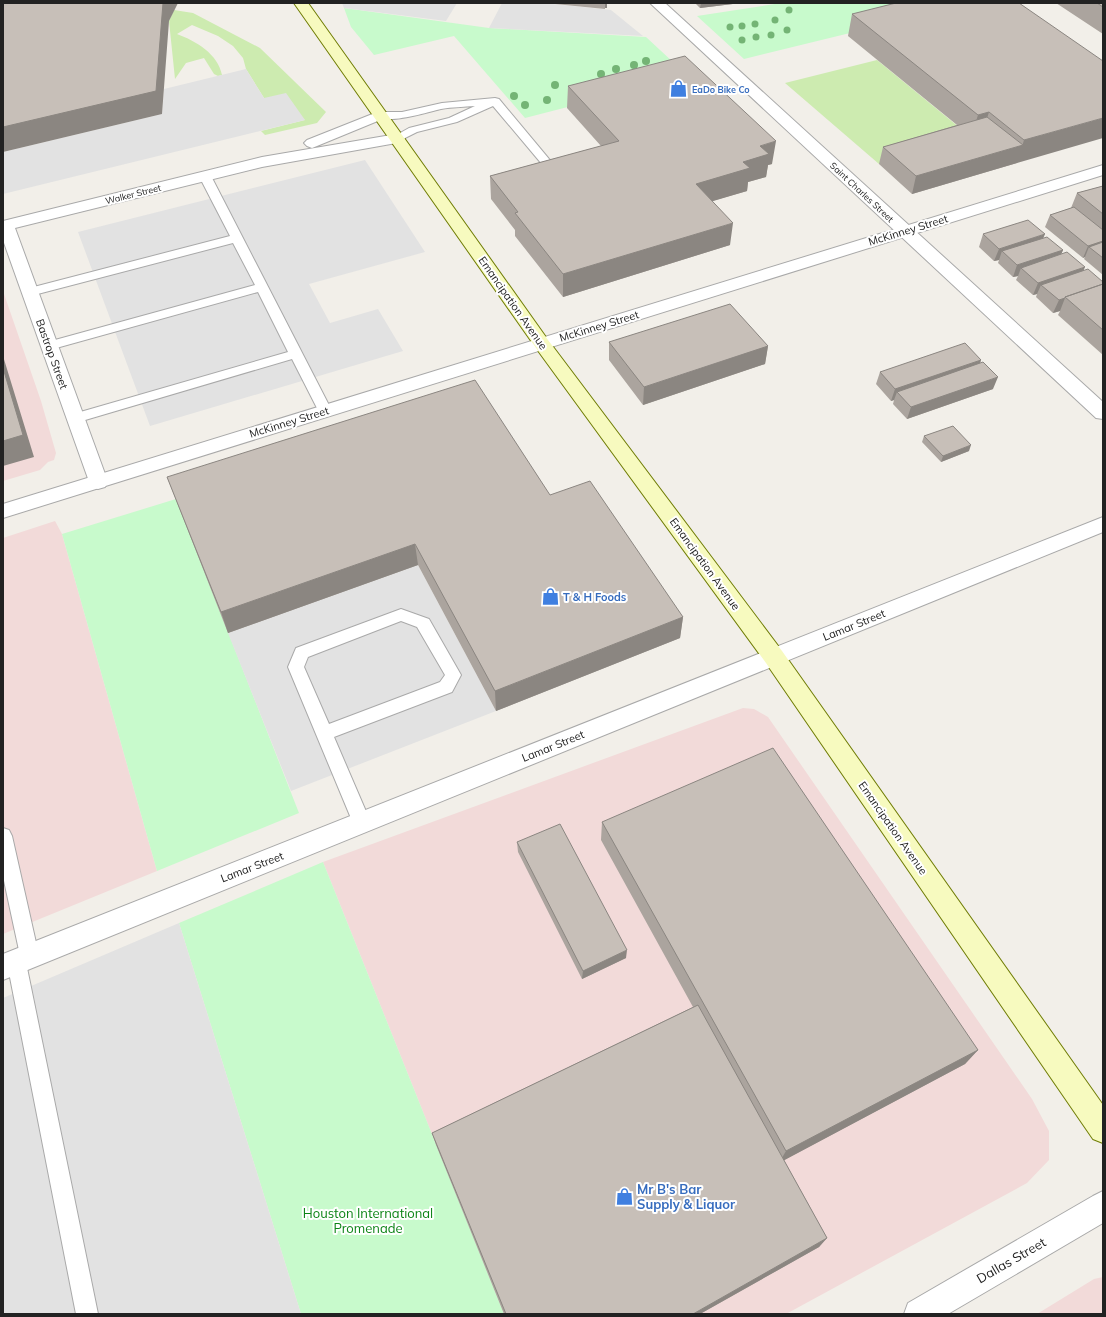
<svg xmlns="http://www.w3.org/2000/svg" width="1106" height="1317" viewBox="0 0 1106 1317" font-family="Mulish,sans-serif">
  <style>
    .commercial { fill: #f2dad9 }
    .grass { fill: #cdebb0 }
    .park { fill: #c8facc }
    .parking { fill: #e2e2e2 }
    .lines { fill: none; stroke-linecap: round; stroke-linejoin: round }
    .service-casing { stroke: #a9a9a9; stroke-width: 2 }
    .minor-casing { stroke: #a9a9a9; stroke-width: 2 }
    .tertiary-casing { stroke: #a9a9a9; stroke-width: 2 }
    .secondary-casing { stroke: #707d05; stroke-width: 2 }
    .service { fill: #fff; fill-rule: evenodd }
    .minor { fill: #fff; fill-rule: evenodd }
    .tertiary { fill: #fff; fill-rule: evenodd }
    .secondary { fill: #f7fabf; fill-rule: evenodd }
    .tree { fill: #74b475 }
    .wall { fill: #aba49e }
    .shaded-wall { fill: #8b8681 }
    .building { fill: #c7bfb8; stroke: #8b8681 }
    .labels { text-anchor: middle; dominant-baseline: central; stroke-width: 4; stroke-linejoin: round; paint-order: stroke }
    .far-shop-label { font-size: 9px; font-weight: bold; fill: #366cbe; stroke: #fff; text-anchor: start }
    .far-street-label { font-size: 9px; fill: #222; stroke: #fff }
    .street-label { font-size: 11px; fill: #222; stroke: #fff }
    .shop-label { font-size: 11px; font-weight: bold; fill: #366cbe; stroke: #fff; text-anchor: start }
    .near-shop-label { font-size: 13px; font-weight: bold; fill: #366cbe; stroke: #fff; text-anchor: start }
    .near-park-label { font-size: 13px; fill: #0c8416; stroke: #fff }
    .near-street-label { font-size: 13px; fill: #222; stroke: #fff }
  </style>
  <rect width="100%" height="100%" fill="#f2efe9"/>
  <path class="commercial" d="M3,291L41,401L56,453L54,460L48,462L40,470L3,481Z
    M55,521L62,534L157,871L3,934V538Z
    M743,708L754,709L768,717L1032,1099L1049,1131V1160L1027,1183L786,1314H504L323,862Z
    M1103,1277V1314H1037L1094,1279Z"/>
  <path class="grass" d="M174,10L193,13L260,48L326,112L317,123L265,135L261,131L305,120L264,98L246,69L243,58L233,46L218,36L192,25L177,34C196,41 218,54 222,75L218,76L214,74L204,58L186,63L175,79L169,21Z
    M877,60L971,137L879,164L785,83Z"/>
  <path class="park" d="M781,3H973L744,59L697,16Z
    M344,8L489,28L646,37L688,76L525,118L454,36L374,55L351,27Z
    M176,499L299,813L157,871L62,534Z
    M323,862L504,1314H301L179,923Z"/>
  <path class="parking" d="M342,3H457L446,21L344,8Z
    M502,3H544L611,10L643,36L489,28Z
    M246,69L264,98L286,93L305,120L3,194V152L162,114L164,89Z
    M365,160L425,252L309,284L330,323L378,309L403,351L150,426L78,232Z
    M418,565L496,711L291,791L228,633Z
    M179,923L301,1314H3V998Z"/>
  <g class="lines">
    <defs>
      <path id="service" d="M495,98L499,99L549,159L551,161L549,163H541L493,106L457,122L417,132L397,142L393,141L392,139L393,137L409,128L449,118L475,106C464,107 452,107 441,109C428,112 384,126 375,115L380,112H402L442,103Z
        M205,173L209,174L211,176L332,411L330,414L325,416L320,414L292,359L75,423L70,421L68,418L70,415L288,352L258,292L49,350L44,349L43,346L44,343L255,285L233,243L30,296L26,295L24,292L26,289L230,236L199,176L201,174Z
        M401,609L429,619L461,675L452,692L334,737L371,823L368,829L362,831L356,829L353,823L288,667L296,648ZM401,621L417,627L445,675L440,682L329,724L304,667L308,657Z
        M3,828L9,830L12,836L39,956L37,962L30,965L26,963L98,1314H76L7,962L9,956L16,953L20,955L3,876Z"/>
      <path id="minor" d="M650,3H665L1103,402V419L1096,418Z
        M380,111L385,112L387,115L385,118L317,146L312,148L307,146L304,143L307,140Z
        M397,134L402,136L405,139L402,142L262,167L15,228L108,482L105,487L98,489L91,487L3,240V221L262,157Z
        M1103,517V532L3,980V954Z
        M1103,1191V1223L948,1314H904L908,1303L1093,1196Z"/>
      <path id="tertiary" d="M1103,165V175L3,518V504Z"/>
      <path id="secondary" d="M294,3H308L548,340L782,651L1103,1105V1143L1093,1139L766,663L536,348Z"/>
    </defs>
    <use href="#service" class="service-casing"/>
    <use href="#minor" class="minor-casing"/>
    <use href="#tertiary" class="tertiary-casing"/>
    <use href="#secondary" class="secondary-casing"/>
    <use href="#service" class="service"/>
    <use href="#minor" class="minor"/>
    <use href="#tertiary" class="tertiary"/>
    <use href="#secondary" class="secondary"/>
  </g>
  <g class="tree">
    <circle cx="789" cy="10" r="3.5"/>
    <circle cx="775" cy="20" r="3.5"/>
    <circle cx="755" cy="24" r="3.5"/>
    <circle cx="742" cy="26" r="3.5"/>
    <circle cx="730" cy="27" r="3.5"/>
    <circle cx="787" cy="30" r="3.5"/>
    <circle cx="771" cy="35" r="3.5"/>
    <circle cx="756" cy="37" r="3.5"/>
    <circle cx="742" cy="40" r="3.5"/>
    <circle cx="646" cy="61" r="4"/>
    <circle cx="634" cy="65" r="4"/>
    <circle cx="616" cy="69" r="4"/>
    <circle cx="601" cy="74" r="4"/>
    <circle cx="555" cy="85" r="4"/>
    <circle cx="514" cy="96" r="4"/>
    <circle cx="547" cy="100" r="4"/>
    <circle cx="525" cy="105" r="4"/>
  </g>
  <path class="wall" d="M545,3H607V8H605V9Z
    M695,3H741L700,8Z
    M1056,3H1103V34Z
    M852,14L1103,61L1017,163L912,194L879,164L883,147L957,125L848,36Z
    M568,86L772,164L768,165L766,177L748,182L747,191L712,201L730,245L563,297L515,236V230L491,199L490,176L601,146L567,108Z
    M1103,186V275L1084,259L1085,257L1083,258L1045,227L1050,215L1071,208L1077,193Z
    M983,234L1043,238L1063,250L1061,254L1083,271L1103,282V355L1058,315L1060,311L1053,313L1036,297L1037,294L1033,295L1016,280L1018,276L1013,277L998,263L999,260L994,261L979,247Z
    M609,342L768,346L765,364L643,405L609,360Z
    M981,360L980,363L993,389L907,419L893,404L894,400L891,401L876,384L880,372Z
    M924,436L969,451L941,462L922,442Z
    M167,477L550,495L683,617L680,638L496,711L418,565L228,633Z
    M602,822L978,1050L965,1064L784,1160L827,1238L819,1247L700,1314H504L436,1145L432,1133L693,1007L601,840Z
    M517,842L626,958L582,979L518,852Z"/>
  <path class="shaded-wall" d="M163,3H178L169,21L162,114L3,152V127Z
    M605,3H607V8H605Z
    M701,3H741L700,8Z
    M989,112L982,134L971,137L978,115Z
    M1103,118V138L1017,163L1024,140Z
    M776,141L772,164L768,165L766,177L748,182L747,191L693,207L696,184L743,162L760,146Z
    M1023,145L1017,163L912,194L916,176Z
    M733,223L730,245L563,297V274Z
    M1045,234L1040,246L1002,251L999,260L994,261L999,249Z
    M1103,241V251L1089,247L1085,257L1083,258L1088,246Z
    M1063,250L1058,262L1021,268L1018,276L1013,277L1017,265Z
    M1085,267L1080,279L1041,285L1037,294L1033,295L1038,283Z
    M1065,298L1060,311L1053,313L1059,300Z
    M768,346L765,364L643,405L644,387Z
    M3,356L34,457L3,466Z
    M981,360L977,372L897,392L894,400L891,401L895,389Z
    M998,377L993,389L907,419L911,407Z
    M971,445L969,451L941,462L943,456Z
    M415,544L418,565L228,633L221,612Z
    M683,617L680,638L496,711L495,691Z
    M627,950L626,958L582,979L583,971Z
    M978,1050L965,1064L779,1163L786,1151Z
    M827,1238L819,1247L700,1314H693Z"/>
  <path class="building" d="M3,3H163L156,91L3,127Z
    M896,3H1019L1103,61V118L1024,140L989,112L978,115L852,14Z
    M1097,3H1103V7Z
    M685,56L776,141L760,146L769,154L743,162L750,168L696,184L733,223L563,274L515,213L518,212L490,176L619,141L568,86Z
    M987,117L1023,145L916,176L883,147Z
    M1103,186V214L1077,193Z
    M1074,207L1103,230V241L1088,246L1050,215Z
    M1028,220L1045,234L999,249L983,234Z
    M1047,237L1063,250L1017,265L1002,251Z
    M1103,242V258L1089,247Z
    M1067,252L1085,267L1038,283L1021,268Z
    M1088,269L1103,282V284L1065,297V298L1059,300L1041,285Z
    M1103,284V330L1065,297Z
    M730,304L768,346L644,387L609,342Z
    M965,343L981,360L895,389L880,372Z
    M983,362L998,377L911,407L897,392Z
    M3,368L23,435L3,441Z
    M475,380L550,495L590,481L683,617L495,691L415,544L221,612L167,477Z
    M953,426L971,445L943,456L924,436Z
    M773,748L978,1050L786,1151L602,822Z
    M560,824L627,950L583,971L517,842Z
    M698,1005L827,1238L693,1314H506L432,1133Z"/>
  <defs>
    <symbol id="shop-bare" viewBox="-9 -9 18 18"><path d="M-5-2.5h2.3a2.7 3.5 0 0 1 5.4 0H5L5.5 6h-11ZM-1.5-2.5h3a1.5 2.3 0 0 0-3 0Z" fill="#3f7fe0" stroke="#fff" stroke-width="2.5" paint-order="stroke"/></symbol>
  </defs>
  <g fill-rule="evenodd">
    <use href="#shop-bare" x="666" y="76" width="25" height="25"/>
    <use href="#shop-bare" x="538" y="584" width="25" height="25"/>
    <use href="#shop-bare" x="612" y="1184" width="25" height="25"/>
  </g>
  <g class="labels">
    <g class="far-shop-label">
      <text x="692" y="89">EaDo Bike Co</text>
    </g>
    <g class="far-street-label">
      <text transform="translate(862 192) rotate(43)">Saint Charles Street</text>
      <text transform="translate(133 194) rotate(-14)">Walker Street</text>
    </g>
    <g class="street-label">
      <text transform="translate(908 230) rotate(-17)">McKinney Street</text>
      <text transform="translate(513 303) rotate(55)">Emancipation Avenue</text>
      <text transform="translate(599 326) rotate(-17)">McKinney Street</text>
      <text transform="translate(52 354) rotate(70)">Bastrop Street</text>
      <text transform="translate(289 422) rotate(-17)">McKinney Street</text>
      <text transform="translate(705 564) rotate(54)">Emancipation Avenue</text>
      <text transform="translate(854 625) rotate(-22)">Lamar Street</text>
      <text transform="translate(553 746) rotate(-22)">Lamar Street</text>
      <text transform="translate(893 828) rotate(55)">Emancipation Avenue</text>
      <text transform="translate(252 867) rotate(-21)">Lamar Street</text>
    </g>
    <g class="shop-label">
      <text x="563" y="597">T &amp; H Foods</text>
    </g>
    <g class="near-shop-label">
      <text x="637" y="1189">Mr B's Bar<tspan x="637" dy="15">Supply &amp; Liquor</tspan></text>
    </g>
    <g class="near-park-label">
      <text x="368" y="1213">Houston International<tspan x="368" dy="15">Promenade</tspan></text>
    </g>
    <g class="near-street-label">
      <text transform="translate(1011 1260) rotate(-30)">Dallas Street</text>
    </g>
  </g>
  <rect width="1106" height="1317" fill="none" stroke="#222222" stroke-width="8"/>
</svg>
